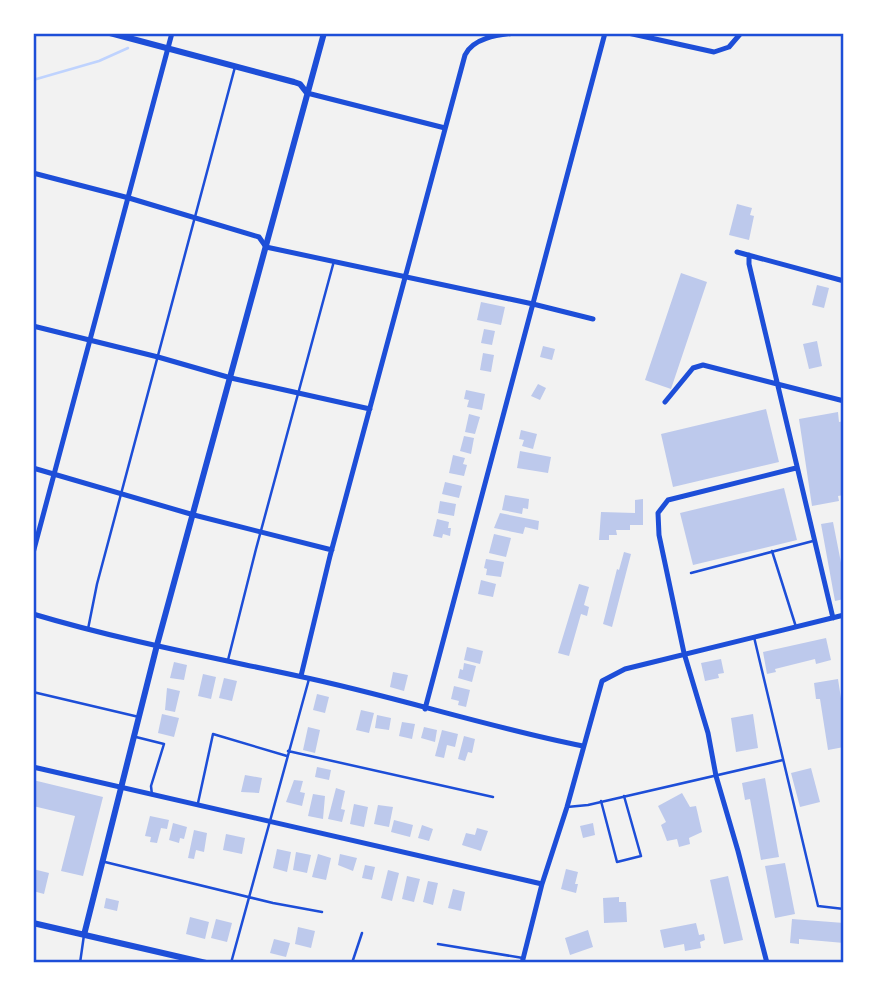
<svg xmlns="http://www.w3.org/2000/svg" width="877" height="996" viewBox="0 0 877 996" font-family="Figtree,sans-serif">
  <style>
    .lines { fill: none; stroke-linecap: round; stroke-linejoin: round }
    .stream { stroke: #bfd3fe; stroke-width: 2.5 }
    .building { fill: #bdc9ec }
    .service { stroke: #1d4ed8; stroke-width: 2.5 }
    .minor { stroke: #1d4ed8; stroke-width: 5 }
    .tertiary { stroke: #1d4ed8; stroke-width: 6 }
    .neatline { fill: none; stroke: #1d4ed8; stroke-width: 2.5 }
  </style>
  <rect width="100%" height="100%" fill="#f2f2f2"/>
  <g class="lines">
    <path class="stream" d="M33,80L99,61L128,48"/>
  </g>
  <path class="building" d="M737,204L752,208L750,215L754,216L749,240L729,235Z
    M681,273L707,282L671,389L645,380Z
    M817,285L829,288L824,308L812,305Z
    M481,302L505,307L501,325L477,320Z
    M484,329L495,331L492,345L481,343Z
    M817,341L822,366L809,369L803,344Z
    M543,346L555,349L552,360L540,357Z
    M483,353L494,355L491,372L480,370Z
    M538,384L546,388L540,400L531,396Z
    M466,390L485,394L482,410L467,407L469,400L464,399Z
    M766,409L779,462L673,487L661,434Z
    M838,412L839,422L844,421V495L838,496L839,501L812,506L799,419Z
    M469,414L480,417L475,434L465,432Z
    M521,430L537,434L533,449L522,446L524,440L519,439Z
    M464,436L474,438L471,454L460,451Z
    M520,451L551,457L548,473L517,468Z
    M453,455L465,458L463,464L467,465L464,476L449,473Z
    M445,482L462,486L459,498L442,494Z
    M784,488L797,540L693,565L680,513Z
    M505,495L529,499L528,509L523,508L522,514L502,510Z
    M643,499V525H630V530H616L617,535H609V540H599L601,512L635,513V500Z
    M440,501L456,504L454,516L438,513Z
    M500,513L539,521L538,530L525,527L523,534L494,528Z
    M437,519L449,522L448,528H451L450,536L443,534L442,538L433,536Z
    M833,522L844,578V599L835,601L821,524Z
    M494,534L511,538L506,557L489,553Z
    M624,552L631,554L612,627L603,624L617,569L619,570Z
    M486,559L504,562L501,577L486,575L487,569L484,568Z
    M481,580L496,584L493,597L478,594Z
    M579,584L589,587L584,605L589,607L587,616L581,614L569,656L558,653Z
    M826,638L831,660L816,664L815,659L775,669L776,672L767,674L763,652Z
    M467,647L483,651L480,664L464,660Z
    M721,659L724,673L718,674L719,678L705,681L701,663Z
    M174,662L187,665L184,680L170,678Z
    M464,663L476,666L472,682L458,678L460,669L463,670Z
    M393,672L408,675L404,691L390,687Z
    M203,674L216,677L211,699L198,696Z
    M224,678L237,681L232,701L219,698Z
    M838,679L844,718V747L828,750L820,699H816L814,683Z
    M454,686L470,690L466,707L458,705L459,701L451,699Z
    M167,688L180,691L175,712L165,710Z
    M317,694L329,697L325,713L313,710Z
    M361,710L374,713L369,733L356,730Z
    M162,714L179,718L174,737L158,733Z
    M753,714L758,748L736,752L731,718Z
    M377,715L391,718L389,730L375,728Z
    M402,722L415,724L412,739L399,736Z
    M308,727L320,730L315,753L303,750Z
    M424,727L437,730L435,742L421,738Z
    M442,730L458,734L455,747L447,745L444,758L435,756Z
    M464,736L475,739L472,753L468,752L465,761L458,759Z
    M317,767L331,770L329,780L315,777Z
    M811,768L820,802L800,807L791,773Z
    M245,775L262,778L259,793L241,792Z
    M765,778L779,857L761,860L750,799L745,800L742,783Z
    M33,780L103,797L83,876L61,871L75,816L33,806Z
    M294,780L303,781L300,792L305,793L302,806L286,802Z
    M336,788L345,791L341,809L345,810L342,822L328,819Z
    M682,793L690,807L696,806L702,832L689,838L690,844L679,847L677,839L667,841L661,825L666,822L658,806Z
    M313,794L325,796L323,819L308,816Z
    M354,804L368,807L364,827L350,824Z
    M378,805L393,807L389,827L374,824Z
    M150,816L169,820L167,829L161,828L157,843L150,842L151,837L145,836Z
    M394,820L413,825L410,837L391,832Z
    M173,823L187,827L184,839L180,838L179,843L169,840Z
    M593,823L595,835L583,838L580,826Z
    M422,825L433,829L429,841L418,838Z
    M477,828L488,831L481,851L462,845L466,833L475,835Z
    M194,830L207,833L204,852L196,850L194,859L188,858Z
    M226,834L245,838L242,854L223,850Z
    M277,849L291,852L287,872L273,868Z
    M296,852L311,855L307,873L293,870Z
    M318,854L331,858L326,880L312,877Z
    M340,854L357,858L353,871L338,865Z
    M785,863L795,914L775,918L765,866Z
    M365,865L375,867L372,880L362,878Z
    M33,869L49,873L44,894L33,891Z
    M566,869L578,872L575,884H578L576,893L561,889Z
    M388,870L399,873L392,901L381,898Z
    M407,876L420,879L414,902L402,899Z
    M728,876L743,940L724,944L710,880Z
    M428,881L438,883L433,905L423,902Z
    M453,889L465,892L461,911L448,908Z
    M619,897V902H626L627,922L604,923L603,898Z
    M106,898L119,901L117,911L104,908Z
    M190,917L209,922L205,939L186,934Z
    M216,919L232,923L227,942L211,938Z
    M792,919L844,923V943L799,939V944L790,943Z
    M696,923L699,935L704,934L705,940L700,942L701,948L685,951L684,944L664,948L660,930Z
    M298,927L315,931L311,948L295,944Z
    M588,930L593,947L570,955L565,938Z
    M274,939L290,943L286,957L270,953Z"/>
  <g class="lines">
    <path class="service" d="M772,551L796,627
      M691,573L813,541
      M88,629L97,584L235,67
      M754,637L818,906L844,909
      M228,660L256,549L334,261
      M33,692L139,717
      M136,737L164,744L151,786L152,795
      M288,751L493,797
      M601,801L617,862L641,856L624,796
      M198,803L213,734L287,756
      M567,807L588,805L783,760
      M105,862L273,903L322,912
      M438,944L523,958
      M80,963L84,935
      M231,963L309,679
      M352,963L362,933"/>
    <path class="minor" d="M628,33L714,52L729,47L741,33
      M307,93L445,128
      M33,173L129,198L259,237L266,247L533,304L593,319
      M737,252L844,281
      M749,255V264L833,618
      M33,326L158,357L231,378L370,409
      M665,402L693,368L703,365L844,401
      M33,468L194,515L332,550
      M33,553L172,33
      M33,614C120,640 210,657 298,676C394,696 487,727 583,746
      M301,676L330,556L465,55C473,38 497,35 515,33
      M425,709L605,33
      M33,767L542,884
      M522,963L542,884L567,807L602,681L625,669L844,615
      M767,963L738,851L716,776L708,733L684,653L659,535L658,513L668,500L796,468"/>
    <path class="tertiary" d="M110,33L294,82L300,84L307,93
      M33,923L206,963
      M84,935L157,645L324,33"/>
  </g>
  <rect width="877" height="996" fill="none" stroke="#ffffff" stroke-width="70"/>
  <rect x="35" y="35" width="807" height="926" class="neatline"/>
</svg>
